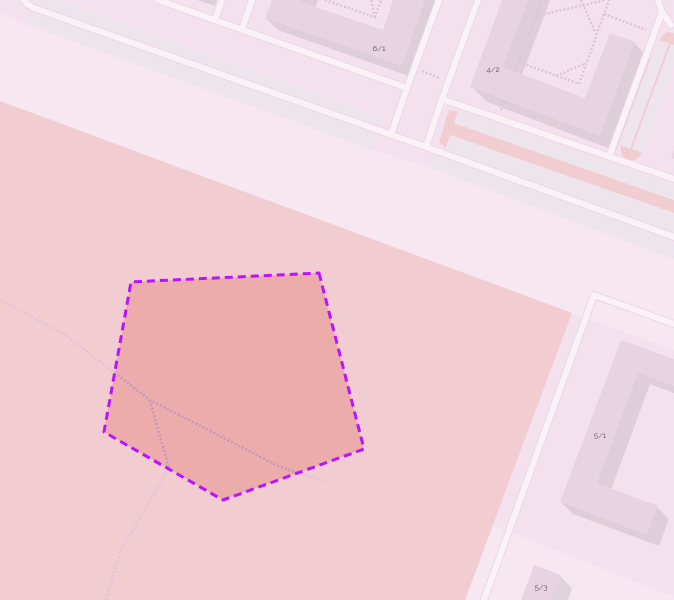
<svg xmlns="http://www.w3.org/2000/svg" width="674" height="600" viewBox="0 0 674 600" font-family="Raleway,sans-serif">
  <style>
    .residential { fill: #f0dbeb }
    .green { fill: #ecacac }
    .parking { fill: #e5dfe4 }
    .shadow { fill: #0003 }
    .building { fill: #d7bbd3 }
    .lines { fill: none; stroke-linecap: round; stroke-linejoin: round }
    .service-casing { stroke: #dfc5d9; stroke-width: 8 }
    .path { stroke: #c498bb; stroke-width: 2.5; stroke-dasharray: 2 2; stroke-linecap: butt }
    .service { stroke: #fff; stroke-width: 6 }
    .marked { fill: none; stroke: #b913ff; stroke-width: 3; stroke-dasharray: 8 5; stroke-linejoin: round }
    .labels { text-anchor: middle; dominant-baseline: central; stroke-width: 3; stroke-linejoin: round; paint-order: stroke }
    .number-label { font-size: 8px; fill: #6c5668 }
  </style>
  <rect width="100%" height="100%" fill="#f5e7f1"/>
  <path class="residential" d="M0,0H674V259L429,167L373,150L26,24L0,12Z
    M572,313L674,350V597L493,525Z"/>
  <path class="green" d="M668,32L674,33V45L671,44L633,149L642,153C635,166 618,160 621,145L630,148L669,43L659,40L664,34Z
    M0,101L572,313L465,600H0Z
    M449,110L458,111L454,123L674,200V213L450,135L446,148L439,142Z"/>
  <path class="parking" d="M34,0H60L383,117L373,150L26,24Z
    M659,40L669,43L630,149L621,145Z
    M671,44L674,45V65L642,153L632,149Z
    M458,111L674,186V200L454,123Z
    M450,135L674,213V259L429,167L432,161L446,148Z"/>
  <path class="shadow" d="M197,0H217L215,6Z
    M273,0H318L315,8L383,32L394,0H441L414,78L278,30L266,18Z
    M503,0H550L522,75L586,99L634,43L650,59L616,151L487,102L471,86Z
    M622,341L674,360V393L650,384L611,490L657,507L669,519L659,546L573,514L561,502Z
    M560,576L572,588L568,600H523Z"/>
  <path class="building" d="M272,0H302L301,2L383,30L393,0H425L402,66L265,18Z
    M502,0H528L503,67L585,98L610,33L635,42L600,136L470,87Z
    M674,149V159L671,158Z
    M621,340L674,359V386L638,373L597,483L658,506L647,535L560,502Z
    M534,565L561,575L551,600H521Z"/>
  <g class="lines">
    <defs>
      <path id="service" d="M24,0L27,4L34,8L426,147
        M158,0L407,88L391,135
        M478,0L442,99L426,147L674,237
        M658,0L662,12L671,25
        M215,20L222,0
        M242,29L252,0
        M407,88L439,0
        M442,99L674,179
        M609,157L662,12
        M484,600L594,295L674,324"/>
    </defs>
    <use href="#service" class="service-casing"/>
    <path class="path" d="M325,0L375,17L381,0
      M371,0L375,17
      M581,0L596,34
      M604,14L646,30
      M536,16L606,0
      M519,62L579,84L609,0
      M422,71L440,78
      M515,72L541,0
      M556,76L586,63
      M501,110L505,100
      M0,300L64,334L150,400L280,467L330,483
      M106,600L120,552L169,468L150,401"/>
    <use href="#service" class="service"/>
  </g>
  <path d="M0 0H674V600H0ZM319,273L364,449L223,500L104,432L131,282Z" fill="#f5e7f1" fill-opacity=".55" fill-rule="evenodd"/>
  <path class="marked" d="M319,273L364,449L223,500L104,432L131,282Z"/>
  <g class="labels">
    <g class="number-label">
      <text x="379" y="48">6/1</text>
      <text x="493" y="69">4/2</text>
      <text x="600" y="435">5/1</text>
      <text x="541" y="587">5/3</text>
    </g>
  </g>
</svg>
